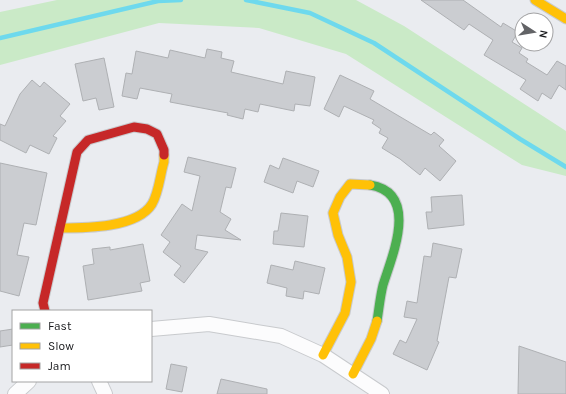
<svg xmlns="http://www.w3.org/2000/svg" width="566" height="394" viewBox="0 0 566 394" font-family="Karla,sans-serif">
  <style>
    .green { fill: #caeac7 }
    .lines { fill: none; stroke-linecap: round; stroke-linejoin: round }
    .stream { stroke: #6ed9ed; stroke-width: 4.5 }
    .building { fill: #cbcdd1; stroke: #aeb0b3 }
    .street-casing { stroke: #c8cacd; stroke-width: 16 }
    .fast-casing { stroke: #c8cacd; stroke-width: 11 }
    .slow-casing { stroke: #c8cacd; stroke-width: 11 }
    .jam-casing { stroke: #c8cacd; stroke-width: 11 }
    .street { stroke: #fcfcfd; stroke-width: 14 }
    .fast { stroke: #4caf50; stroke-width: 9 }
    .slow { stroke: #ffc107; stroke-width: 9 }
    .jam { stroke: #c62828; stroke-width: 9 }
  </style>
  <rect width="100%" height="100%" fill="#eaecf0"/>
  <path class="green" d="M57,0H356L404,26L566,131V176L522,165L346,54L259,28L159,23L0,65V12Z"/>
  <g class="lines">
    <path class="stream" d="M246,0L310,13L374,43L520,139L566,167
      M0,38L158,1L181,0"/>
  </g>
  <path class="building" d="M421,0H463L501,27L503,23L518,32L512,42L522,48L519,53L528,59L526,62L547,75L557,61L566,66V90L559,85L551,99L542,93L538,101L520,89L526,80L484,55L493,40L469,24L464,30Z
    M207,49L222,52L221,58L234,61L231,72L283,84L286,71L315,77L310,106L295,104L294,111L260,104L258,112L245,109L243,119L227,115L228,113L170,102L172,94L140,88L137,99L122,96L126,73L132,74L136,51L168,58L170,50L205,58Z
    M104,58L114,107L99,110L96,98L83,101L75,64Z
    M340,75L374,91L370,99L431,135L434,132L444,140L439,146L456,161L440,181L425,168L420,175L400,159L382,148L388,138L379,133L381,129L372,123L374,120L344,106L339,117L324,109Z
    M32,80L40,87L44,82L70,104L60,116L66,121L53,136L57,138L49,154L30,145L26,153L0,140V124L5,126L20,94Z
    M188,157L236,168L231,188L226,187L220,212L231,219L225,230L241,240L197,235L195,249L208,252L184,283L174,275L181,266L163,252L170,242L161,235L182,204L192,211L200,176L184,172Z
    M283,158L319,171L313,187L297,181L293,193L264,182L270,165L279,169Z
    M0,163L47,173L36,225L24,223L17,255L29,257L19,296L0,291Z
    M462,195L464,225L428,229L426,212H432L431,197Z
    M281,213L308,216L304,247L273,244L274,231H278Z
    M433,243L462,249L456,278L449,277L437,341L439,342L427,370L393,354L400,340L406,343L417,319L404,317L407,301L417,303L424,256L431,257Z
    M143,244L150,281L140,283L142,291L88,300L83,266L94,264L92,249L110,247V250Z
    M295,261L325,268L319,294L304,291L303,299L286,296L287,288L267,283L271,265L293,270Z
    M13,329V345L0,347V331Z
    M519,346L566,362V394H518Z
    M171,364L187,367L182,392L166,389Z
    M221,379L267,389V394H217Z"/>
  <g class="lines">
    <defs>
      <path id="street" d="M151,329L209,324L281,336L323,355L382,394
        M99,381L105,394
        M15,394L29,381"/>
      <path id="fast" d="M370,185C420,193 392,256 383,285C380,297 379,309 377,321"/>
      <path id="slow" d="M535,0L566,19
        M60,228C86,228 137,228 152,204C159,192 160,175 164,162V155
        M323,355L345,313L351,282L347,257L338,235L333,213L340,197L350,184L370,185
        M353,374L371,339L377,321"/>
      <path id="jam" d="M45,311L43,303L77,152L88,140L134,127L147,129L157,134L164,150V155"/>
    </defs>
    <use href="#street" class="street-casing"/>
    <use href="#fast" class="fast-casing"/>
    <use href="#slow" class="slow-casing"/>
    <use href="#jam" class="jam-casing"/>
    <use href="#street" class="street"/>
    <use href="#fast" class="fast"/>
    <use href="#slow" class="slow"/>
    <use href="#jam" class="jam"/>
  </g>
  <rect x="12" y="310" width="140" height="72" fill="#ffffff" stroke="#a3a3a4"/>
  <rect x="20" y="323" width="20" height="6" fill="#4caf50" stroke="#a3a3a4"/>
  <text x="48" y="330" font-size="12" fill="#18191c">Fast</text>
  <rect x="20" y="343" width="20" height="6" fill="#ffc107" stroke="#a3a3a4"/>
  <text x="48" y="350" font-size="12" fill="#18191c">Slow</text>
  <rect x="20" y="363" width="20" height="6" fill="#c62828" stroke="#a3a3a4"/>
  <text x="48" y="370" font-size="12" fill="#18191c">Jam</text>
  <g transform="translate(534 32) rotate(102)"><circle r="19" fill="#ffffff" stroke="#a3a3a4"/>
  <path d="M0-3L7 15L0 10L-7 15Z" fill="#626366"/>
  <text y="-6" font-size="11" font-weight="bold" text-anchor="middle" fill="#18191c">N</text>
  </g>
</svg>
